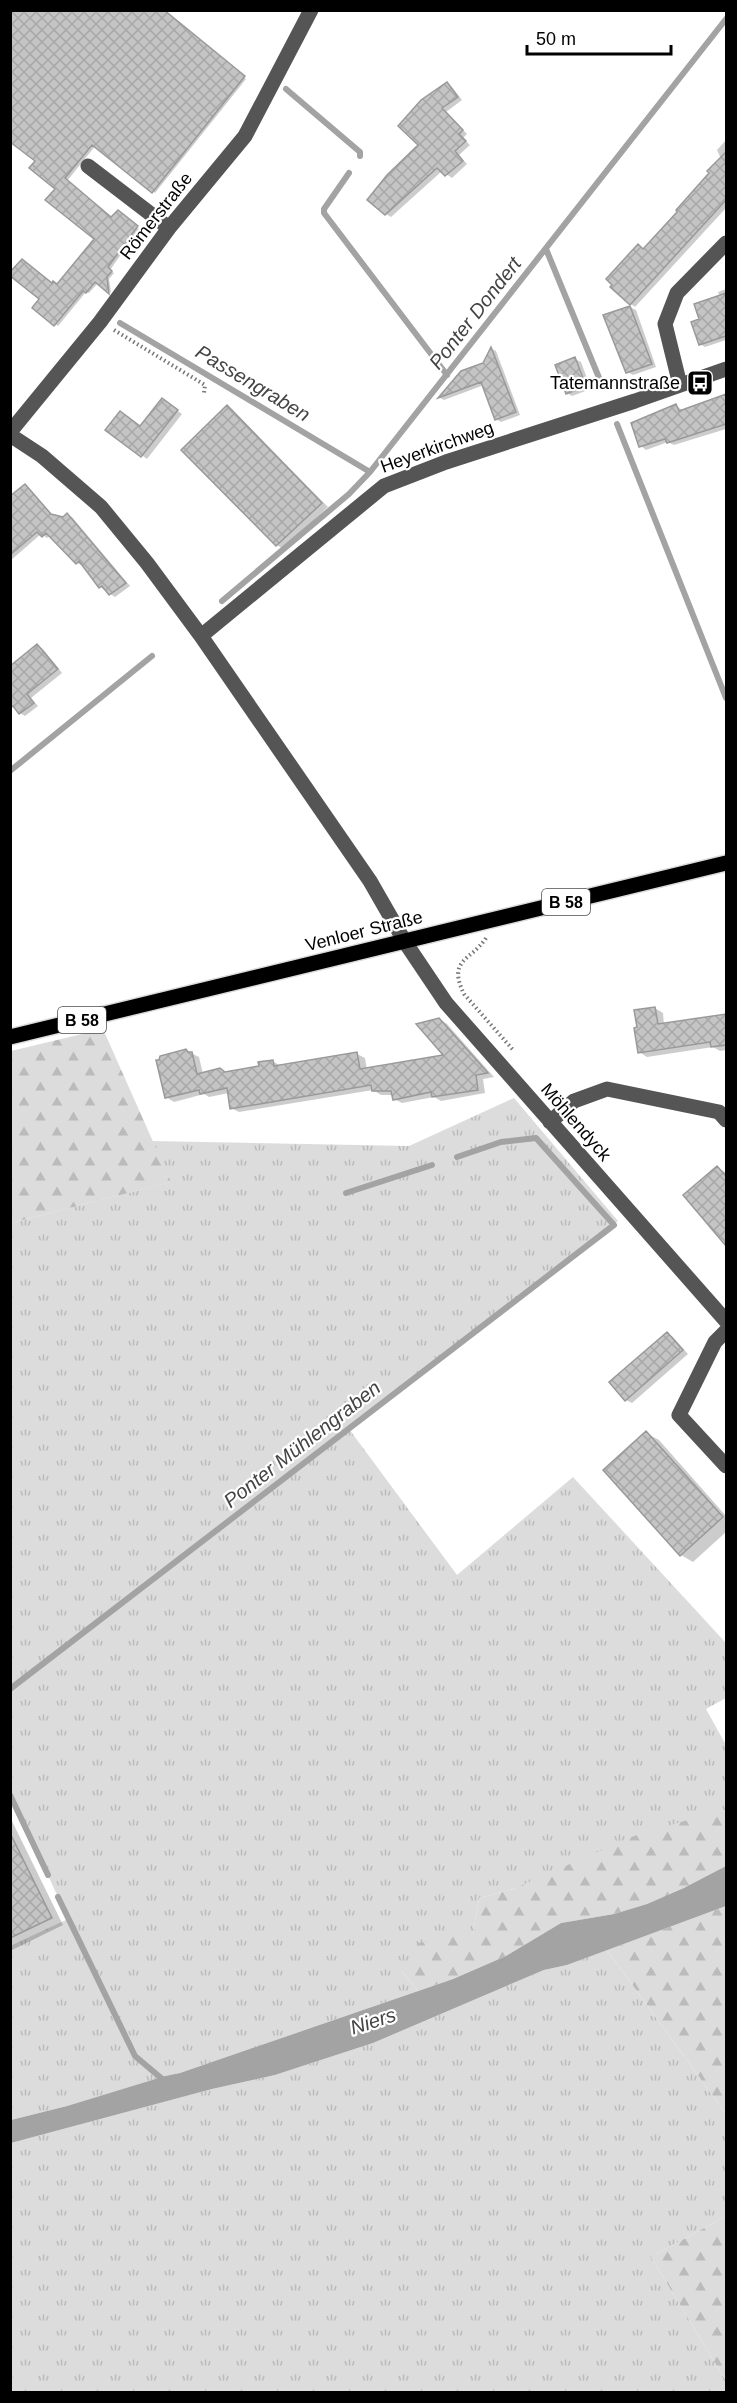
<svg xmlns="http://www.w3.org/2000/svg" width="737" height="2403" viewBox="0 0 737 2403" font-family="Arial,sans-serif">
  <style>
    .grass { fill: url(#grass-tufts) }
    .forest { fill: url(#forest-firs) }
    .water { fill: #a3a3a3 }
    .shadow { fill: #0003 }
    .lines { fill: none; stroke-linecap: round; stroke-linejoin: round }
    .stream { stroke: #a3a3a3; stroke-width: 6 }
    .building { fill: url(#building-cross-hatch); stroke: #999; stroke-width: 1.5 }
    .major-casing { stroke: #dbdbdb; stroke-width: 18 }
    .path { stroke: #777; stroke-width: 4; stroke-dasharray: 1.5 3; stroke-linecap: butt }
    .minor { stroke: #555; stroke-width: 15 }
    .major { stroke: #000; stroke-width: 15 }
    .labels { text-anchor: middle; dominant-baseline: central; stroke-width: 4.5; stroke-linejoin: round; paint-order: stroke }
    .shield { fill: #fff; stroke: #4c4c4c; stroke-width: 1.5 }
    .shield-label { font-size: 16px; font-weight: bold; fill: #000 }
    .street-label { font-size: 18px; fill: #000; stroke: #fff }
    .poi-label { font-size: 18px; fill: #000; stroke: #fff; text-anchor: end }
    .water-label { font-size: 20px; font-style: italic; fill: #444; stroke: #fff }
  </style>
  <defs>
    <pattern id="grass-tufts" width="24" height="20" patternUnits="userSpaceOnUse" patternTransform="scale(1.5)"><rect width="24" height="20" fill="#dcdcdc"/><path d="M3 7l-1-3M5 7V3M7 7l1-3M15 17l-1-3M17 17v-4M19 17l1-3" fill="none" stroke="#bbb"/></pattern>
    <pattern id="forest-firs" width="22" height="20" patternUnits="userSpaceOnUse" patternTransform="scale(1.5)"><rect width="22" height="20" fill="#dcdcdc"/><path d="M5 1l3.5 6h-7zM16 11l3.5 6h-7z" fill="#bbb"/></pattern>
    <pattern id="building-cross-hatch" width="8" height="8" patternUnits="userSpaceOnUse" patternTransform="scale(1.5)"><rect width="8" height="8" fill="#c4c4c4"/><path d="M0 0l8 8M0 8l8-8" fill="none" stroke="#a7a7a7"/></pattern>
  </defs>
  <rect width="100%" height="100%" fill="#fff"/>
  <path class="grass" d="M514,1098L618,1221L349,1429L457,1575L573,1477L726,1643V1698L706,1709L726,1745V1811L721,1810L513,1889L479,1898L473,1933L402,1971L418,1991L180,2073L165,2076L67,2106L11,2120L10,1946L68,1919L11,1795V1223L170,1182L151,1141L409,1146Z
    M607,1950L726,2114V2216L651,2257L726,2381V2392H11V2143L212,2089L275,2075L373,2043L544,1970L567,1965Z"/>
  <path class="forest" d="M103,1029L171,1182L11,1223V1051Z
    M721,1810L726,1811V1866L685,1888L647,1904L614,1914L561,1923L506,1956L453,1979L418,1991L402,1971L418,1943L473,1933L479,1898L513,1889L634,1836Z
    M726,1906V2114L607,1950Z
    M726,2216V2381L651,2257Z"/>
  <path class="water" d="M726,1866V1906L567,1965L544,1970L373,2043L275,2075L212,2089L11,2143V2120L67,2106L165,2076L180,2073L453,1979L506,1956L561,1923L614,1914L647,1904L684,1888Z"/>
  <path class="shadow" d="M162,10L246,79L155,193L96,145L67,181L112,219L121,213L139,229L110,270L114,273L109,279L111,293L98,283L89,293L86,292L58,326L34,307L57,286L96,239L57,189Z
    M447,83L452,87L462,100L446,112L467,134L463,138L470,145L459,155L467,164L452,178L442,171L391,217L386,214L421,145Z
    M726,140V208L635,307L631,304L644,250L711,173L721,159L717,150Z
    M726,289V340L705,347L700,344L701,320L720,297L718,292Z
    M630,307L636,310L656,367L633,375L627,372Z
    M492,349L496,351L520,415L501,422L496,419L484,385L444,400L440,398L462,372L484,364Z
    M575,359L581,362L591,389L572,396L567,393Z
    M726,396V429L674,445L668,442L646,450L641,446L676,405L683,411Z
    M167,403L182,414L147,459L107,430L141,427Z
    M227,407L233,411L328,507L283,549L277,545Z
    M25,486L53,516L63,518L67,515L72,517L130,586L115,597L110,594L100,587L83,564L81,565L77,563L51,535L47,538L41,534L10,561V498Z
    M38,646L43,649L62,673L31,698L38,706L25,716L20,713Z
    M655,1008L663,1013L664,1025L726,1015V1050L720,1051L713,1047L647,1057L639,1052Z
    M439,1019L447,1024L494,1077L483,1079L485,1093L441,1101L434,1097L402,1103L394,1099L393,1095H381L373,1090L239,1112L231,1108L229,1093L209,1097L204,1094L174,1102L166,1097L191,1053L199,1057L203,1074L226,1073L260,1068L273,1061L280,1066L357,1054L365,1058L367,1070L446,1056Z
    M717,1167L726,1173V1243L685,1195Z
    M667,1333L673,1337L688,1354L632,1403L626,1400L611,1383Z
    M646,1433L659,1440L726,1516V1532L693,1562L681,1555Z
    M10,1817L63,1925L10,1951Z"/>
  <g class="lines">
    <path class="stream" d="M286,89L360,152V156
      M349,173L324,209V213L447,375
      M546,249L602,385
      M120,323L370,472
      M617,424L726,698
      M222,601L349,494L370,472L726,19
      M10,771L152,656
      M346,1193L432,1165
      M10,1689L614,1225L536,1138L501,1142L457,1157
      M10,1795L48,1875
      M58,1897L135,2056L167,2083"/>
  </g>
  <path class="building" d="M10,10H164L245,76L152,193L92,145L65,178L111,217L118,210L138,226L108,267L112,271L107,277L109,294L95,282L86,293L83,291L54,326L32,308L39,299L10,276V272L22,259L52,283L53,281L57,284L94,239L45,200L55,189L29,168L35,161L10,142Z
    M447,82L458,97L442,108L463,130L459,134L466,141L455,151L463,161L445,176L437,168L385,215L367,200L387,175L418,145L398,126L421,100Z
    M726,152V200L630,305L610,287L612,285L606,279L638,244L643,249L677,212L676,210L709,173L707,171Z
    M726,293V336L699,345L691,322L699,319L694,304Z
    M630,306L652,364L626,373L603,315Z
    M491,347L516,412L495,420L481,382L438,398L461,371L483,363Z
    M575,357L586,386L566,394L555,365Z
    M726,394V424L667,443L665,439L639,447L631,423L676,404L679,411Z
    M162,398L178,410L141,457L105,430L120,411L140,426Z
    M227,405L322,503L276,546L181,450Z
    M25,484L51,514L63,517L67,513L126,583L109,595L102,586L99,588L79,561L76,564L46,533L42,537L37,532L10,555V496Z
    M37,644L58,669L27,694L34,703L19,714L13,706L10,708V666Z
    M655,1007L658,1024L726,1014V1045L711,1047L710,1042L638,1053L634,1028L637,1027L634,1010Z
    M439,1018L488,1073L476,1075L478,1090L432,1097L431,1092L393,1100L391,1091H372L371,1085L230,1109L227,1088L200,1094L199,1090L165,1098L156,1060H159L160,1056L186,1049L188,1052H192L197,1074L220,1068L225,1072L259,1066L258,1062L273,1060L274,1066L357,1052L360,1069L443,1055L416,1024Z
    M717,1166L726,1176V1246L683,1195Z
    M667,1332L683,1350L625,1401L609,1382Z
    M646,1431L723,1517L680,1556L603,1470Z
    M10,1833L52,1918L10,1938Z"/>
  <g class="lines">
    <defs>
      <path id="major" d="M10,1037L726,863"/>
    </defs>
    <use href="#major" class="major-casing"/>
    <path class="path" d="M114,330L205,385L204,393
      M486,938C471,961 447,959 464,994L514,1051"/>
    <path class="minor" d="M88,166L169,228
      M680,385L665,324L677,293L726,243
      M10,432L100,322L169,228L245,136L311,10
      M10,435L42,456L101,507L147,563L201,636L370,881L405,942L446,1003L726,1321
      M201,636L384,486L446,462L635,401L726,369
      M550,1122L574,1101L607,1089L719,1112L726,1120
      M726,1331L715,1342L679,1415L726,1466"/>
    <use href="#major" class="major"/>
  </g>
  <defs>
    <symbol id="bus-square" viewBox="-11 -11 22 22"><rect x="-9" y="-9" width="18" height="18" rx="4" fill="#000" stroke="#fff"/><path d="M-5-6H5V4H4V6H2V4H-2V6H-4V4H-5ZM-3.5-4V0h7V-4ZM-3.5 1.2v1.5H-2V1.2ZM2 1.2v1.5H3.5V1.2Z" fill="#fff"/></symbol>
  </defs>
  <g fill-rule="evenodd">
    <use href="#bus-square" x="685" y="368" width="30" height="30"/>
  </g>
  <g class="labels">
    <g class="shield">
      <rect x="542" y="889" width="48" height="26" rx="4.5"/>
      <rect x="58" y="1007" width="48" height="26" rx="4.5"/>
    </g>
    <g class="shield-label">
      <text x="566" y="902">B 58</text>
      <text x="82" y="1020">B 58</text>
    </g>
    <g class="street-label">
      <text transform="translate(156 216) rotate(-52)">Römerstraße</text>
      <text transform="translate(437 447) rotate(-20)">Heyerkirchweg</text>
      <text transform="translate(364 931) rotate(-14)">Venloer Straße</text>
      <text transform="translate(576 1122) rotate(49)">Möhlendyck</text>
    </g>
    <g class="poi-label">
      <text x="680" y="383">Tatemannstraße</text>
    </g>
    <g class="water-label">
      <text transform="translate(475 313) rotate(-52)">Ponter Dondert</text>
      <text transform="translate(253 383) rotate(31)">Passengraben</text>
      <text transform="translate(302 1444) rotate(-38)">Ponter Mühlengraben</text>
      <text transform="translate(373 2021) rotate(-18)">Niers</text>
    </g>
  </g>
  <rect width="737" height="2403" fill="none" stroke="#000000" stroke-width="24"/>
  <path d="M527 45v9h144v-9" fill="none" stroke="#000000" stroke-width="3"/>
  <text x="536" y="45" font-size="18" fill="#000000" stroke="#ffffff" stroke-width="4.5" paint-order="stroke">50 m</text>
</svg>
